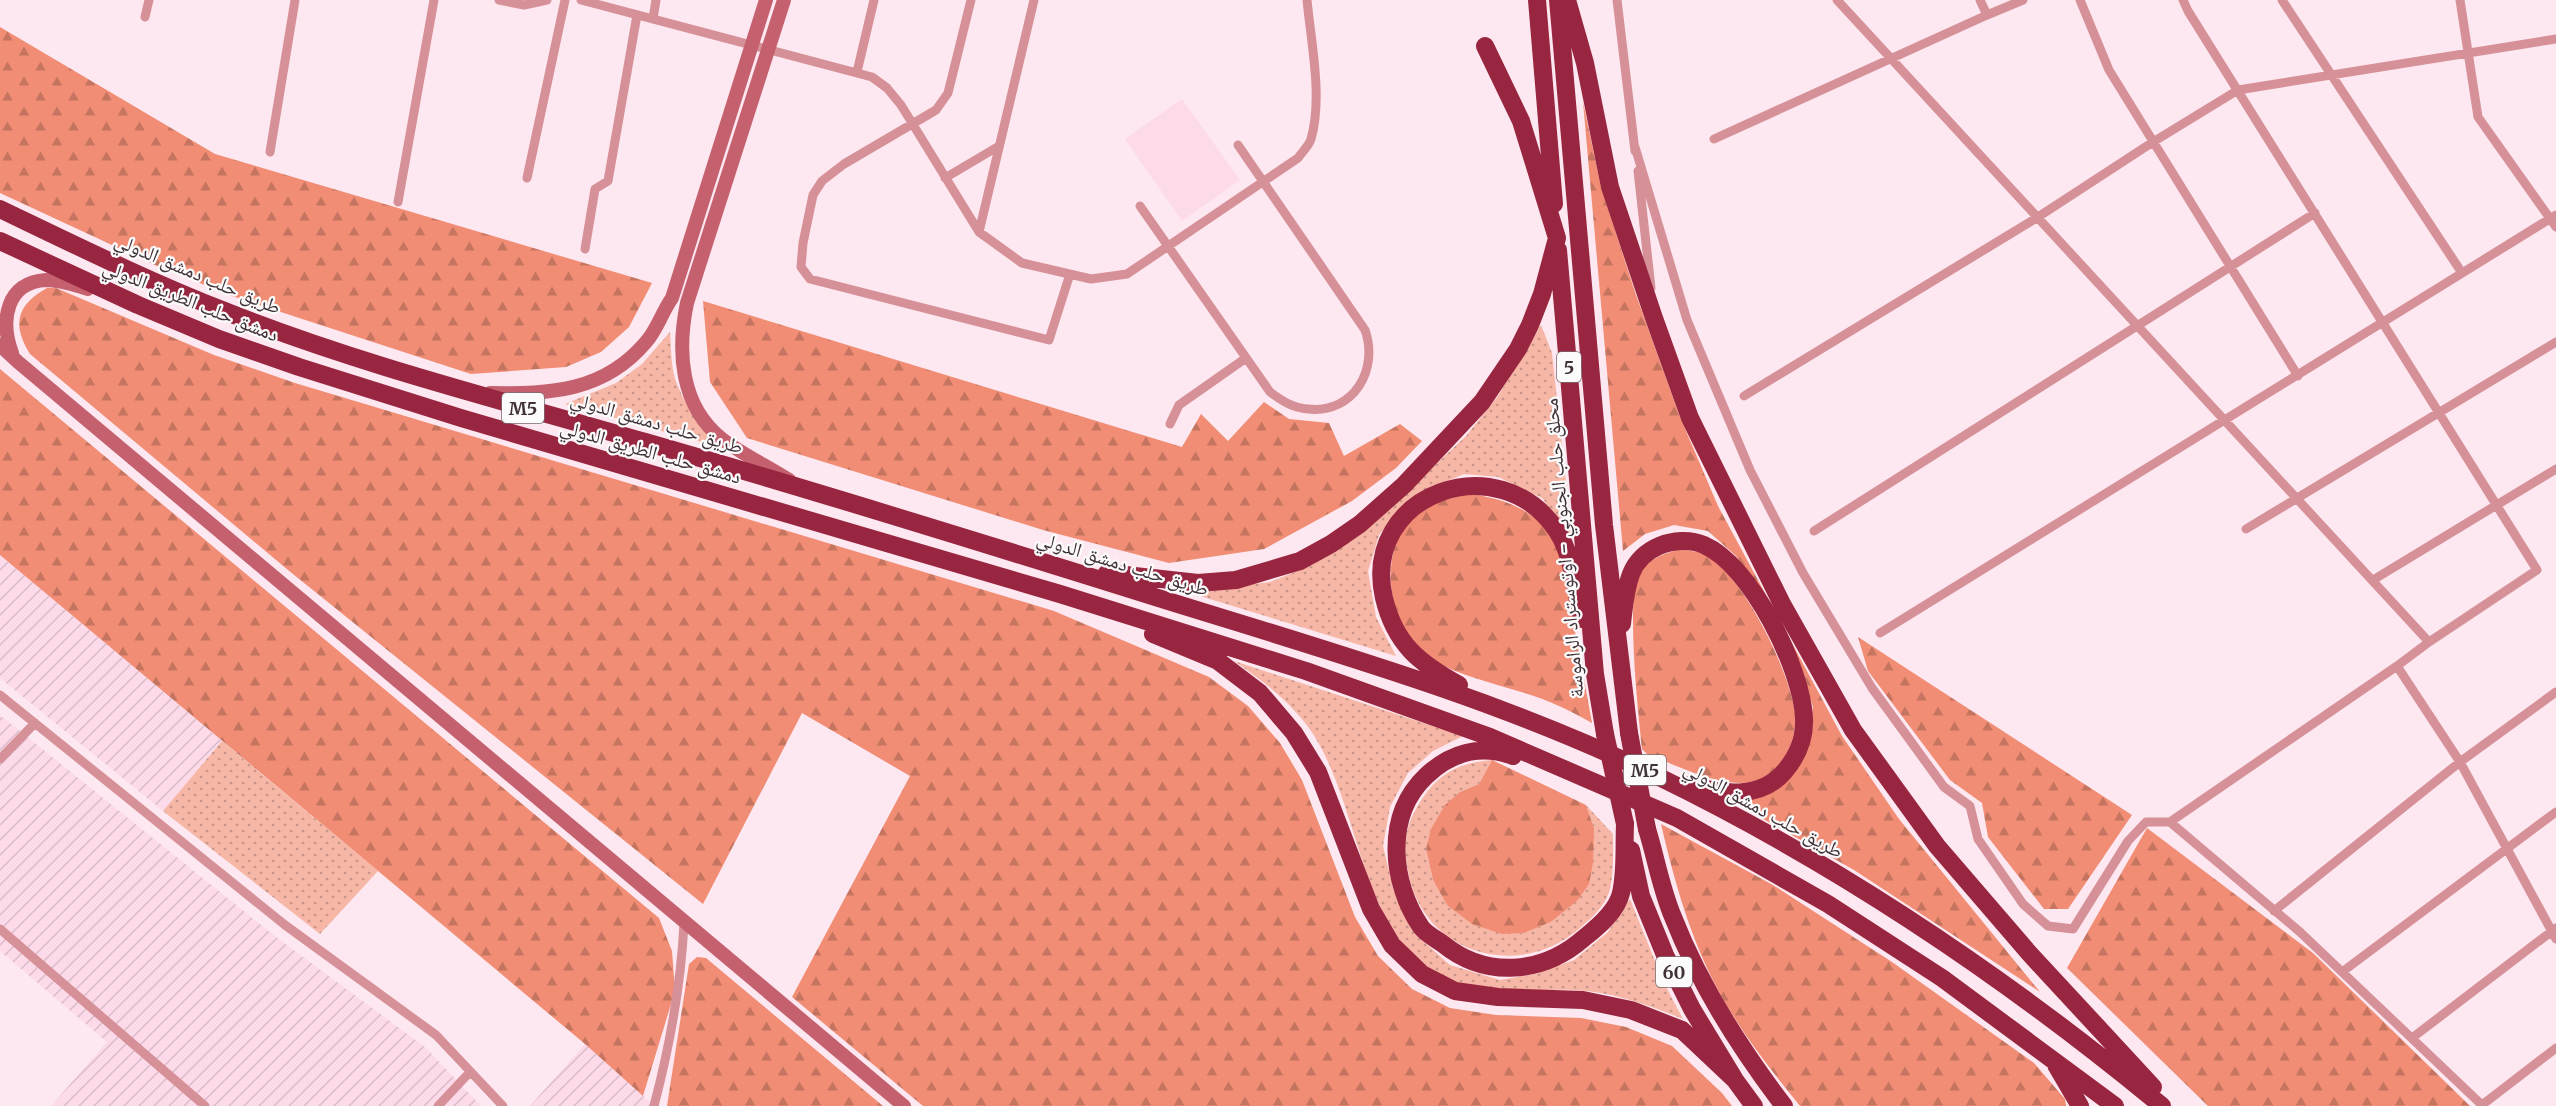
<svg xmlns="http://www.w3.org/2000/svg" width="2556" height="1106" viewBox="0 0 2556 1106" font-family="Merriweather,'Noto Naskh Arabic',serif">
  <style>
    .built { fill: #fddae9 }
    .industrial { fill: url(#industrial-furrows) }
    .grass { fill: url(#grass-dots) }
    .forest { fill: url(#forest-firs) }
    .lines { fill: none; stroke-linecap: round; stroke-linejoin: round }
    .street { stroke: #d69198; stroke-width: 9 }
    .secondary { stroke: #c5616f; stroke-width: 14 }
    .highway { stroke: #992640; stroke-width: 18 }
    .highway-bridge { stroke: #992640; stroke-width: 18 }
    .labels { text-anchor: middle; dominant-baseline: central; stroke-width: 4.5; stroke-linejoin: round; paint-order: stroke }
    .shield { fill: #fbfbfb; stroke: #786e72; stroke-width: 1.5 }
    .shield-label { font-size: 18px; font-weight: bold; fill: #403238 }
    .street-label { font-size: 20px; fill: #403238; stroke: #fbfbfb }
  </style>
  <defs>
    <pattern id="industrial-furrows" width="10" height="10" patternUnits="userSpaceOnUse" patternTransform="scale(1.5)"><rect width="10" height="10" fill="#fddae9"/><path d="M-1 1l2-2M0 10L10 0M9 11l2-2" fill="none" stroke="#dabcc9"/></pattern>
    <pattern id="grass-dots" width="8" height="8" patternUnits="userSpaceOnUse" patternTransform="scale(1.5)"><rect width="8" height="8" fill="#f6b7a6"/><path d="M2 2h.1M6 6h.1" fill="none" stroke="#c99588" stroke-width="1.8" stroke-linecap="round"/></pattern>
    <pattern id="forest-firs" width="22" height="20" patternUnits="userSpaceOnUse" patternTransform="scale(1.5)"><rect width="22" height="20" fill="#f18d74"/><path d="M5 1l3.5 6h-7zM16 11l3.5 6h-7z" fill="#c57460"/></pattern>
  </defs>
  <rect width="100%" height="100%" fill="#fde7f0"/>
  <path class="built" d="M1182,99L1240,180L1182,221L1125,139Z"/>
  <path class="industrial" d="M0,555L222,741L163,811L0,678Z
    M0,715L276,937L425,1047L481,1106H51L107,1042L0,951Z
    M585,1044L643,1096L655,1106H530Z"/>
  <path class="grass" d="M1541,325L1552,353L1572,537L1542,498L1498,477L1464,474L1426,490L1406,502L1379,535L1368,571L1376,617L1396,656L1174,588L1229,587L1270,582L1312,565L1395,503L1466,436L1498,396Z
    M670,332C671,346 671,365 675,379C684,404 700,428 719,447L565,404L616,383L642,364Z
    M1234,661L1463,736L1433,751L1408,773L1390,807L1383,846L1394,892L1415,934L1450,965L1500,980L1535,974L1574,960L1607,933L1630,899L1663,981L1683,1019C1651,1006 1621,995 1587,991C1535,985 1474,1003 1428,969C1356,916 1359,794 1306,724C1286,698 1260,679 1234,661Z
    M222,741L378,871L320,934L163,811Z
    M1492,760L1479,784L1460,792L1426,849L1433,880L1447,905L1524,933L1551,922L1577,901L1594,828L1586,805L1613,834C1613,852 1614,872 1610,889C1606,905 1592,918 1580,928C1519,982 1422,954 1408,871C1404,848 1404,830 1416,809C1434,777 1454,763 1492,760Z"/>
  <path class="forest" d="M0,27L215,154L652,283L629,327L601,352L566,367L471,374L232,296L155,265L0,193Z
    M1583,102L1601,187L1636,295L1680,417L1718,506L1842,736L1899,819L2040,992L1854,870L1733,802L1761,794L1805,752L1813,707L1799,664L1775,615L1736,556L1708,531L1674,525L1645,534L1623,551Z
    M47,288H56L214,355L295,383L1054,611L1209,677L1248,706L1280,743L1302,780L1355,917L1378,956L1412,989L1450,1008L1496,1015L1581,1018L1626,1027L1672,1046L1722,1093L1732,1106H923L792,997L910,776L802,713L703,904L288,570L30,354C12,325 16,305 47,288Z
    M703,301L1182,447L1201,414L1228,441L1264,402L1289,419L1329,423L1344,456L1400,424L1422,441L1396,468L1352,501L1264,549L1169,563L1043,530L747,438L710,382Z
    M0,369L659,918L672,951L675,991L643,1096L585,1044L0,555Z
    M1469,494C1498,497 1532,508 1550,534C1563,553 1565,582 1570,604C1577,644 1585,683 1592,723C1581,717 1571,711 1559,706C1518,687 1470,682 1431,659C1398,640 1385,588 1393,554C1403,512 1429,502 1469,494Z
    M1681,549C1688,551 1697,551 1704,554C1743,574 1790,671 1795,714C1797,732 1790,751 1779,765C1770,777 1753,783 1739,783C1708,782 1676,765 1647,754L1642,749C1639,719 1624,589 1641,570C1652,557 1666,553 1681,549Z
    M1858,637L2132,815L2068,909H2044L1988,837L1982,803L1950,780L1868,671Z
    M1492,760L1586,805L1594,828L1593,863L1589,884L1577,901L1551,922L1524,933L1502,934L1472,924L1447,905L1433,880L1426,849L1431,829L1445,805L1460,792L1479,784Z
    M1661,824L1773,885L1892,962L2034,1063L2065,1099L2066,1106H1800C1775,1075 1750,1044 1729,1009C1694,952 1676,888 1661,824Z
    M2147,828L2313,953L2470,1106H2208L2067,968Z
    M697,957L706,958L883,1106H667L689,964Z"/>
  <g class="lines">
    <path class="street" d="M499,0L524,5L547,0
      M581,0L872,77L887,88L901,105L979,232L1022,263L1091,279L1127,274L1298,158C1302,152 1309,146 1311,139C1323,98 1311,42 1307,0
      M971,0L948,93L936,110L844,164L822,181L813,195L803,243L801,267L810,279L1049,340L1070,274
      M1617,0L1635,151
      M1837,0L2429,642L2397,666L2460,762L2556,939
      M2080,0L2109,70L2298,376
      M2183,0L2188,11L2537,570L2429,642
      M2282,0L2462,273
      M2460,0L2478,117L2556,227
      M1987,15L2023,0
      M145,17L149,0
      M653,19L656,0
      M857,72L874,0
      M1714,139L1987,15L1980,0
      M1635,147L1687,320L1750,470L1803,573L1872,688L1944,787L1970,806L1978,839L2023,904L2048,926L2073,929L2128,841L2146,822H2170L2300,932L2483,1106
      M270,152L295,0
      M1638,171L1651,288
      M527,178L565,0
      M945,178L999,146
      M398,202L434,0
      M1140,206L1270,392C1282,401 1293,408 1308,409C1354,414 1379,369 1365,330L1238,145
      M979,232L1034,0
      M585,249L595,189L608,181L637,15
      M1744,396L2038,217L2153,142L2238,90L2556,39
      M1170,424L1179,405L1246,358
      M2246,529L2556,342
      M1814,531L2315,213
      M2373,580L2556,469
      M1880,633L2556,215
      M0,695L285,925L436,1035L503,1106
      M0,759L35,723
      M2170,822L2397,666
      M2274,911L2460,762L2556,692
      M0,929L205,1106
      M2342,972L2556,812
      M2412,1038L2556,928
      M2482,1105L2556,1048
      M438,1106L470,1072
      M654,1106C670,1045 681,986 684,923"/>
    <path class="secondary" d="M784,0L687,303C677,351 680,406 722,439C742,454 767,466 789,480
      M0,345L18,362L904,1106
      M12,353C0,321 6,282 46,280C61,280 74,285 88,289
      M490,393C550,394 604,392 646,342C657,330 662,312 672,298L766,0"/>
    <path class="highway" d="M1537,0L1554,204
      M1558,0L1604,525L1629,733
      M1567,0L1585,63L1610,187L1654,318L1690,418L1782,604L1853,730L1937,846L2029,953L2153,1087
      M0,209C75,245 150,282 227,312C363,366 505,401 645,442C816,491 986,544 1155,597C1325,650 1497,698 1657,776C1838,864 2007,978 2162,1106
      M0,241L138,305L219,339L299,367L461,418L1060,594L1306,671L1490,737L1677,818L1828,904L1942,978L2115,1106
      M1558,250L1595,674L1605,734
      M1107,573L1198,583L1236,580L1300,561L1331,544L1360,524L1404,485L1482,402L1518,349L1530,325L1542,294L1557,238L1521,121L1485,46
      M1622,624C1624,607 1625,590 1631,574C1636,561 1647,551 1659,546C1673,540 1690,539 1704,545C1751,565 1802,669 1804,718C1805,738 1797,757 1784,772C1760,800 1721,794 1690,785
      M1153,634L1218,661L1260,693L1294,733L1318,772L1371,909L1392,945L1422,974L1455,991L1498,997L1583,1000L1631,1010L1682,1030L1735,1080
      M1459,685C1419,663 1395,644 1384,598C1360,493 1500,444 1557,531C1573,555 1575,591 1582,619
      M1513,756C1480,744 1450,753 1426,776C1384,816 1391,883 1421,927C1426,934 1436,939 1443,944C1486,979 1543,974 1584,938C1598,927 1617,911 1621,893C1626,871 1624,847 1625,824
      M1647,829C1656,858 1661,889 1673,917C1700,986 1739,1047 1784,1106
      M1631,850L1641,896L1665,955L1692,1009L1735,1080L1754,1106
      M2056,1065L2080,1106"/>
    <path class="highway-bridge" d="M1629,733L1647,829
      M1605,734L1625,824"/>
  </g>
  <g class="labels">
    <g class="shield">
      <rect x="1557" y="352" width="24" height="30" rx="4.5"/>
      <rect x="502" y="393" width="42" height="30" rx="4.5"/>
      <rect x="1624" y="755" width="42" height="30" rx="4.5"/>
      <rect x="1656" y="957" width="36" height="30" rx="4.5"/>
    </g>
    <g class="shield-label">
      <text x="1569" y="367">5</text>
      <text x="523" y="408">M5</text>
      <text x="1645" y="770">M5</text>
      <text x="1674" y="972">60</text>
    </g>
    <g class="street-label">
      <text transform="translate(198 273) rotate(23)">طريق حلب دمشق الدولي</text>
      <text transform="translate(191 300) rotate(22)">دمشق حلب الطريق الدولي</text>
      <text transform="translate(657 422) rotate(16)">طريق حلب دمشق الدولي</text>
      <text transform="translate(651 451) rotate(16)">دمشق حلب الطريق الدولي</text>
      <text transform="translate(1563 548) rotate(-95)">محلق حلب الجنوبي - اوتوستراد الراموسة</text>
      <text transform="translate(1123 563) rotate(17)">طريق حلب دمشق الدولي</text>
      <text transform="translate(1764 809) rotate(29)">طريق حلب دمشق الدولي</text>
    </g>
  </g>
</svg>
